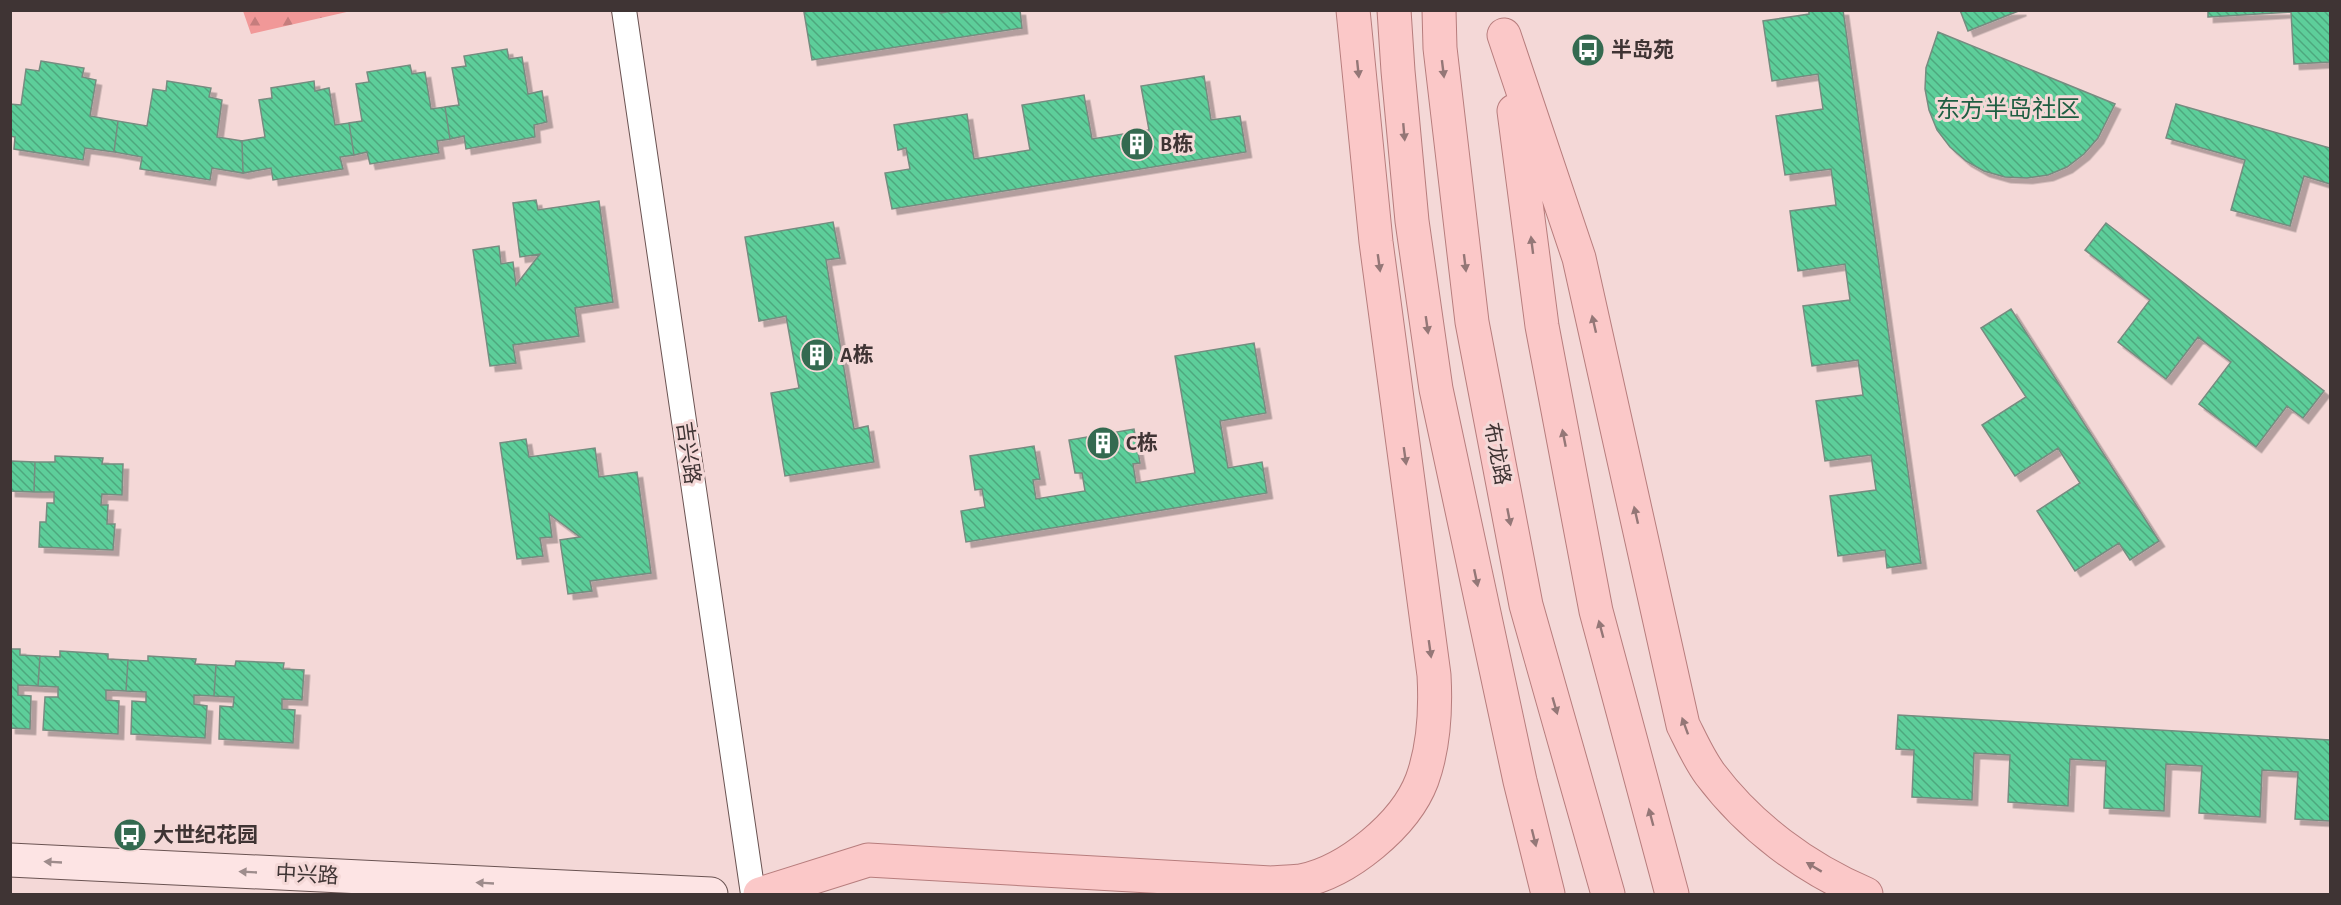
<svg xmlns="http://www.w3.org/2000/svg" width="2341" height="905" viewBox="0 0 2341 905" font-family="'Alegreya Sans','Noto Sans SC',sans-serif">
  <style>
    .forest { fill: url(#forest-firs) }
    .building { fill: url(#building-back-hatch); stroke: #768c80; stroke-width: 1.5; filter: url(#shadow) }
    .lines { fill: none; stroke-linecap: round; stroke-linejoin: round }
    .minor-casing { stroke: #6a5352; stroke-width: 26 }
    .secondary-casing { stroke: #6a5352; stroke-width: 35 }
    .primary-casing { stroke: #b77d7d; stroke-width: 35 }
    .minor { stroke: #fff; stroke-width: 24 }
    .secondary { stroke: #fde4e4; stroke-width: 33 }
    .primary { stroke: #fbc8c8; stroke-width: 33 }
    .oneway { fill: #947777 }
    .oneway2 { fill: #9e8c8c }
    .labels { text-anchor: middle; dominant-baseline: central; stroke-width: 6; stroke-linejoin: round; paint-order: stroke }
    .poi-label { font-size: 21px; font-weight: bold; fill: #3f3434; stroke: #f4d8d7; text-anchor: start }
    .street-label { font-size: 21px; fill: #3f3434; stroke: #f4d8d7 }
    .quarter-label { font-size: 24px; fill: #1e5e42; stroke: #f4d8d7 }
  </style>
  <defs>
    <pattern id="forest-firs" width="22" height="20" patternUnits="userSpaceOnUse" patternTransform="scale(1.5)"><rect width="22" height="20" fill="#f19898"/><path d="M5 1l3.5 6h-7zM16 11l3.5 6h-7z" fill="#c57d7d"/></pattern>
    <pattern id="building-back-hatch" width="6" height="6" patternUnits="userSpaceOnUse" patternTransform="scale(1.5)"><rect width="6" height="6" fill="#5dce9a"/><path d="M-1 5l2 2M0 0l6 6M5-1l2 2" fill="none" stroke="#4ea87e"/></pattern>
    <filter id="shadow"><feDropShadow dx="5.5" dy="5.5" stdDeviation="0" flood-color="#0004"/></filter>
  </defs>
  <rect width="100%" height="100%" fill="#f4d8d7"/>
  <path class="forest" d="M243,11V10L351,11L251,34Z"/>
  <path class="building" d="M815,10H941V13L956,10H1020L1022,28L812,60L804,12Z
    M1809,10H1843L1921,563L1887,568L1885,550L1838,556L1830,496L1876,490L1871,455L1825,461L1816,401L1863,395L1858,360L1812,366L1803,306L1850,300L1845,264L1798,271L1790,211L1836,205L1831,169L1785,175L1776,116L1823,109L1818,74L1772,81L1763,21L1809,14Z
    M1960,10H2021L1968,31Z
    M2208,10H2330V62L2294,64L2291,12L2208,17Z
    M1938,32L2115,104L2098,138L2084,154L2067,167L2048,175L2027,178L2005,177L1984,171L1966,161L1950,147L1937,130L1929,110L1925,89L1926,68Z
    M507,49L509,59L522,57L528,94L542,91L547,122L534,125L535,137L466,149L464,136L450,139L445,107L459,105L452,68L466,66L464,56Z
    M41,61L84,68L82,77L96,80L90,116L118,121L114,152L85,148L83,160L14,149L15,137L10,136V104L21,105L26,69L39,71Z
    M410,65L412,74L425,72L431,109L445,107L450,139L437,141L439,153L370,164L367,152L354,155L349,123L362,121L356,84L369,82L367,72Z
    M1204,76L1211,120L1240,116L1246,152L892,209L885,173L910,169L906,148L898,150L894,125L967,114L974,159L1030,150L1022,105L1084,95L1092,139L1149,130L1141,86Z
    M167,81L211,88L209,97L222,100L217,137L242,141L243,173L212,168L210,180L140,169L142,157L114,152L118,121L147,126L153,89L166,91Z
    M314,81L315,91L329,88L335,125L349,123L354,155L340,157L343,169L273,180L271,168L243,173L242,141L265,137L259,100L272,98L271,88Z
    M2176,104L2330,148V184L2304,176L2290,226L2231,210L2245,160L2166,138Z
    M536,200L538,210L599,201L613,302L575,308L579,336L513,345L516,363L490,366L473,250L499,246L501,264L513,262L516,285L540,254L520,257L513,203Z
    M833,222L840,258L826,260L854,429L868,426L874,462L785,476L771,393L799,388L786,316L759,321L745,237Z
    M2106,223L2324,391L2303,418L2287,406L2256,447L2199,404L2231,362L2198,337L2166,379L2118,342L2150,300L2085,250Z
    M2011,309L2159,541L2130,560L2119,543L2075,571L2037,511L2080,483L2058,448L2015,476L1982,425L2026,397L1981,328Z
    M1254,343L1266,413L1220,421L1228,468L1262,462L1267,493L966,542L961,511L985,507L982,489L975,490L970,456L1034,446L1040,479L1033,480L1036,499L1085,491L1082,473H1075L1069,440L1134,429L1140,463L1133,464L1136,483L1195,473L1175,356Z
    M526,439L529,457L595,448L599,477L637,472L651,573L590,581L592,591L568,594L560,540L580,537L549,514L552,537L540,538L543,556L517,559L500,443Z
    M55,456L103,458L102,464H123L122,495L102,494L101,505H108L107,524H115L113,550L39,547L40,522H46L47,503H54V492H34L35,462H55Z
    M10,461L35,462L34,492L10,491Z
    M10,649H20V655L40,656L38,686L18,685V695L31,696L30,729L10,728Z
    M60,651L108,654V659L128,660L126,691L106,690V700L119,701L118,734L43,730L45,697H58V687L38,686L40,656L60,657Z
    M148,656L196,659L195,664L216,665L214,696L194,695V704L207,706L205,738L131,734L132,701L146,702V692L126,691L128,660L148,661Z
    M236,661L284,663L283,669L304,670L302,700L282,699V709L295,710L293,743L219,739L220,706L233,707L234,697L214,696L216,665L235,666Z
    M1898,715L2330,740V821L2295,819L2298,772L2262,770L2260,817L2199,813L2202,766L2166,764L2164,811L2104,808L2106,761L2070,759L2068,806L2008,802L2010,755L1974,753L1972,800L1912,797L1914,750L1896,749Z"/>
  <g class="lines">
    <defs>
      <path id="minor" d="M624,10L753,894"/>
      <path id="secondary" d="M10,860L711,894"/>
      <path id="primary" d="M1394,10L1398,71L1412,221L1436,389L1520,781L1548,894
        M1439,10L1440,48L1472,322L1526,605L1608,894
        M1504,35L1579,258L1683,725C1691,741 1699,759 1710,774C1750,827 1805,868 1866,894
        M1514,111L1542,326L1596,611L1672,894
        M760,894L868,860L1273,883C1282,882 1292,882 1301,881C1347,872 1405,825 1422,780C1434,747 1436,711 1434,675L1376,242L1353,10"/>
    </defs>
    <use href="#minor" class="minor-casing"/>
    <use href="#secondary" class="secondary-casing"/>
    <use href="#primary" class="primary-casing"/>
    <use href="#minor" class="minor"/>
    <use href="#secondary" class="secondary"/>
    <use href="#primary" class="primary"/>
  </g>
  <defs><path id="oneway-solid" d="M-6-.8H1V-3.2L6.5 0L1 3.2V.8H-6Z" transform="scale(1.5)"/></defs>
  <g class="oneway">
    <use href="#oneway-solid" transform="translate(1358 69) rotate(84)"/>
    <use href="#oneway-solid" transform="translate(1443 69) rotate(83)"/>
    <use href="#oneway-solid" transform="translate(1404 132) rotate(85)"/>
    <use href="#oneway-solid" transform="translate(1532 245) rotate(-97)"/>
    <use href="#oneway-solid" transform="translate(1379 263) rotate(82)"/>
    <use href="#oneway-solid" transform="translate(1465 263) rotate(83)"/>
    <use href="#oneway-solid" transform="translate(1594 324) rotate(-103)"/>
    <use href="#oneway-solid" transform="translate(1427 325) rotate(82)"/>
    <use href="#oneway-solid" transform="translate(1564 438) rotate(-101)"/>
    <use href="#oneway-solid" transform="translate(1405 456) rotate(82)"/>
    <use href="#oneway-solid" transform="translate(1636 515) rotate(-103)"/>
    <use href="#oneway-solid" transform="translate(1509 517) rotate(79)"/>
    <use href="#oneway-solid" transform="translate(1476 578) rotate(78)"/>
    <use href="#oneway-solid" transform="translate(1601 629) rotate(-105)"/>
    <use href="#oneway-solid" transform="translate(1430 649) rotate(82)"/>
    <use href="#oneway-solid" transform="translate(1555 706) rotate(74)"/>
    <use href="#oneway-solid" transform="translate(1685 726) rotate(-110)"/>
    <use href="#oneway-solid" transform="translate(1651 817) rotate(-105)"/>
    <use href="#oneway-solid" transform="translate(1534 838) rotate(76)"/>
    <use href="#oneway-solid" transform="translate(1814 867) rotate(-149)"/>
  </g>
  <g class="oneway2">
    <use href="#oneway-solid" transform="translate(53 862) rotate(-177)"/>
    <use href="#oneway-solid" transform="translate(248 872) rotate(-177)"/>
    <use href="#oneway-solid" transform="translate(485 883) rotate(-177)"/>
  </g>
  <defs>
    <symbol id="bus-disc" viewBox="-11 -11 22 22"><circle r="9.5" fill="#346a50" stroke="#f4d8d7"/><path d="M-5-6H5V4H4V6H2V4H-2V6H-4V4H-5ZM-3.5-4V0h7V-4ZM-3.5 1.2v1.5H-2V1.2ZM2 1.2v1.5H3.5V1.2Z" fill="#fff"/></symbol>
    <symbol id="building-disc" viewBox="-11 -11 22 22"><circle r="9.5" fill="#346a50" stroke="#f4d8d7"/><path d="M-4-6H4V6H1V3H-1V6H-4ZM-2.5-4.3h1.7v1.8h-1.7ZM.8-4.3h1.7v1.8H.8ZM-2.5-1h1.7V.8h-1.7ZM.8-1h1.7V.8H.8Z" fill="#fff"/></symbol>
  </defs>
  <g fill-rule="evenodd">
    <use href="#bus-disc" x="1569" y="31" width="38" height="38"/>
    <use href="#building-disc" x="1118" y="125" width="38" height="38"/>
    <use href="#building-disc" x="798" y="336" width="38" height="38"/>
    <use href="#building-disc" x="1084" y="424" width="38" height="38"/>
    <use href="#bus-disc" x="111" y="816" width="38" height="38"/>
  </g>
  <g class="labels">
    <g class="poi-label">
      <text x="1611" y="50">半岛苑</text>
      <text x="1160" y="144">B栋</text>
      <text x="840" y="355">A栋</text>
      <text x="1126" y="443">C栋</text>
      <text x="153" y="835">大世纪花园</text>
    </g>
    <g class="street-label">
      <text transform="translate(688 453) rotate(82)">吉兴路</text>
      <text transform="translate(1497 454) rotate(79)">布龙路</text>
      <text transform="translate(307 875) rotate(3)">中兴路</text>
    </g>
    <g class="quarter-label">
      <text x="2008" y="110">东方半岛社区</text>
    </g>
  </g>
  <rect width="2341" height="905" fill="none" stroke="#3f3434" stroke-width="24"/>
</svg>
